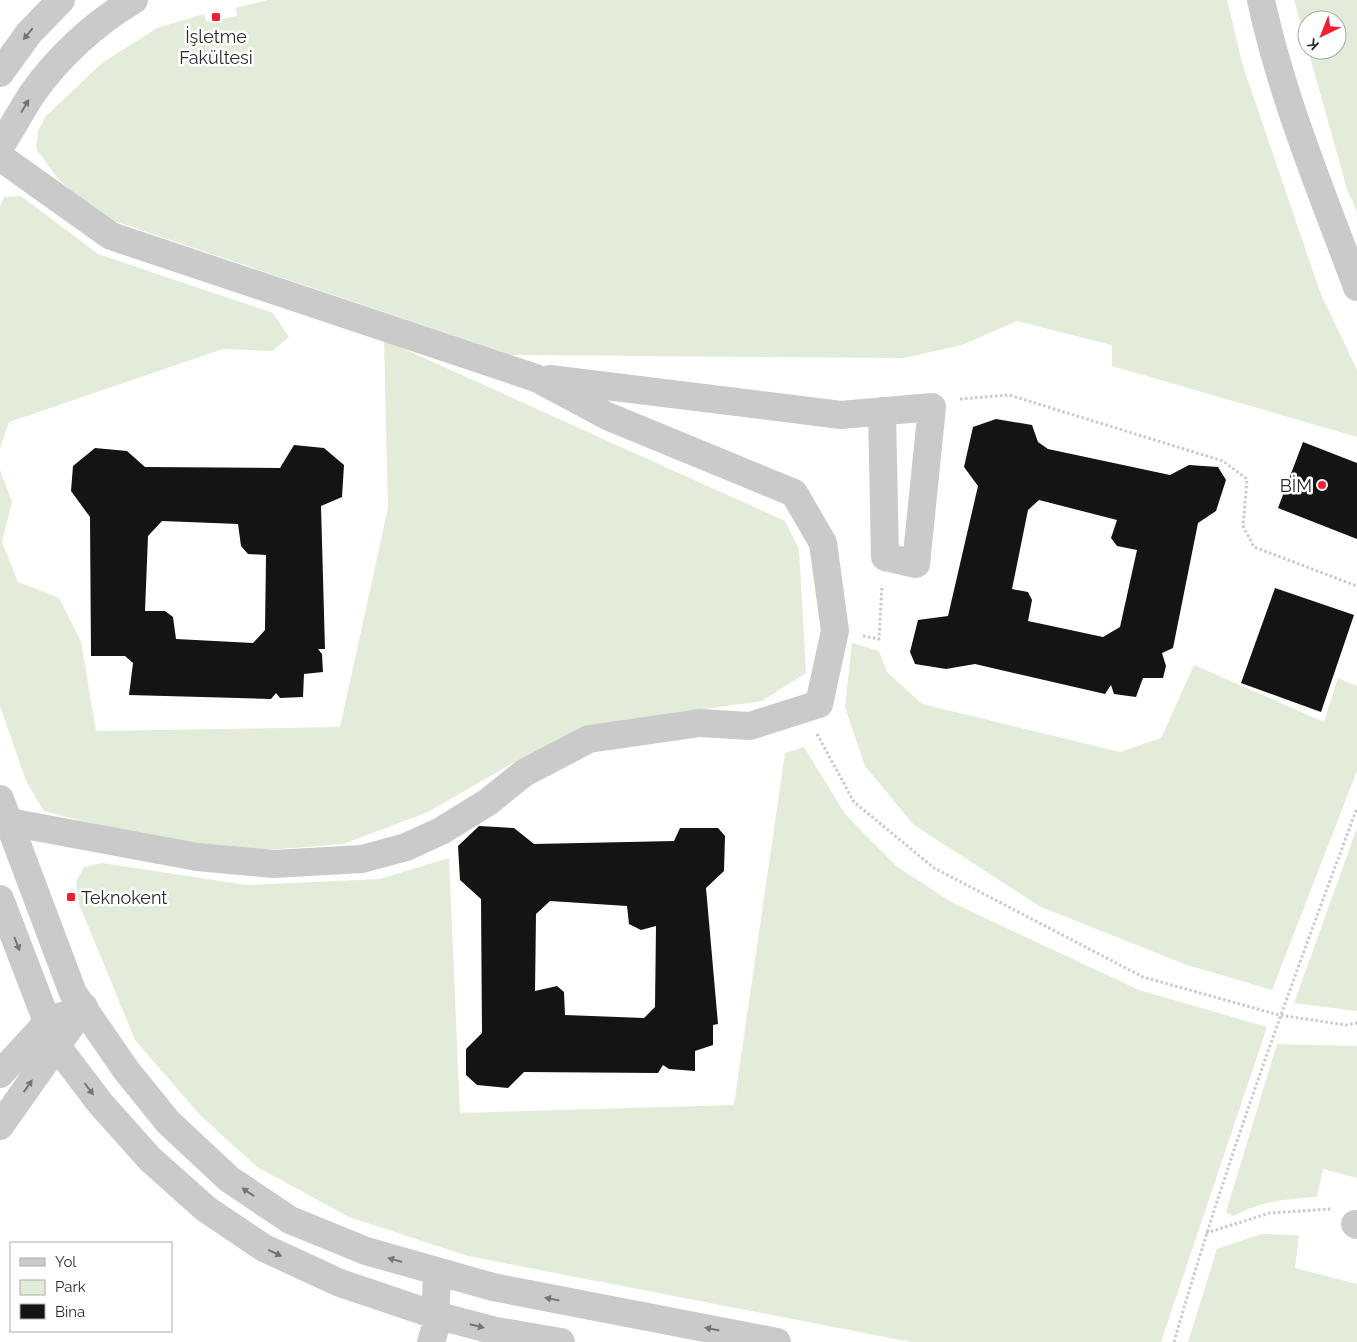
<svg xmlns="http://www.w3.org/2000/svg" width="1357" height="1342" viewBox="0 0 1357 1342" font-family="Raleway,sans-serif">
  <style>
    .green { fill: #e3ecd9 }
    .building { fill: #141414; fill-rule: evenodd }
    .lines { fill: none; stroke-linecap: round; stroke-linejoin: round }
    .path { stroke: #cacaca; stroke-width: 3; stroke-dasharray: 2.5 2.5; stroke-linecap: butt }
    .minor { stroke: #cacaca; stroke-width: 28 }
    .oneway { fill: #747474 }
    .poi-dot { fill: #f51e2f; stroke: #fff; stroke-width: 2 }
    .labels { text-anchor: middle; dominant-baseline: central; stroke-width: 5; stroke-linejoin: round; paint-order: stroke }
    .poi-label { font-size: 18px; fill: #2d2d2d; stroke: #fff }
  </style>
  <rect width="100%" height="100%" fill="#fff"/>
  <path class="green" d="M268,0H1227L1243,66L1320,292L1357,370V437L1112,366V345L1017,321L962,345L904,358L512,355L102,217L60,181L36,149L38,131L46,116L102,63L157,28L204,14L207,22L237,16L236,8Z
    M1294,0H1357V212L1347,189L1308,50H1337V20H1307V47Z
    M21,196L98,254L273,313L289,337L272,351L223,349L9,422L0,449V206L4,197Z
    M384,340L785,521L799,549L806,673L762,701L593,725L513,763L428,812L343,844L253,851L137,835L44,811L26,781L0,706V470L12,502L2,542L18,582L59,598L81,641L96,731L340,727L388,508Z
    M852,643L879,651L887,672L922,704L1120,752L1161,738L1194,665L1324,722L1338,678L1357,686V771L1272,990L1184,964L1041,907L914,825L865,766L845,707Z
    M804,747L845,814L896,866L953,903L1139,990L1267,1027L1161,1342H911L468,1256L349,1217L257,1167L200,1115L135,1040L79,904L76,881L84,867L102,863L246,885L380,879L449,858L460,1113L734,1105L785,753Z
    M1357,828V1011L1294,1003Z
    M1277,1044L1357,1046V1178L1323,1169L1317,1197C1287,1199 1260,1201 1234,1216L1226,1212Z
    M1261,1234L1299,1235L1295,1268L1357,1284V1342H1188L1217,1249Z"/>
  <path class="building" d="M996,419L1032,425L1038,442L1048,449L1170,475L1189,465L1218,467L1226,480L1216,511L1198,523L1173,648L1162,653L1166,666L1163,678H1143L1136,697L1114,694L1111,685L1105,694L975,664L946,669L915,664L910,652L918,620L948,616L978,486L964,467L973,427ZM1039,500L1117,520L1111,538L1117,546L1137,550L1120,627L1103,637L1028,621L1032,600L1028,592L1012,589L1028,510Z
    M1303,442L1357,463V539L1278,508Z
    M294,445L324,448L344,465L342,497L321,506L325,649H318L322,654L323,672L304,674L303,697L280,698L276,693L271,699L129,695L133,663L125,656H91L90,517L71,491L73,466L95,448L127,451L145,467L280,468ZM162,521L238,524L241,546L248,554L266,555L265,630L253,643L176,639L173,617L165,611H145L148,536Z
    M1275,588L1354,615L1321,712L1241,683Z
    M479,826L514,828L534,844L674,841L680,828H718L725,836L724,871L706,888L718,1024L713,1025V1045L695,1051V1071L669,1069L663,1065L658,1073L524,1072L508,1088L477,1085L466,1075V1049L482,1033L481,899L460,880L458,846ZM550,901L627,906L629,924L641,930L656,926L655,1007L644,1018L565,1015L564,992L557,986L535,991L536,914Z"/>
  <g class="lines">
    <path class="path" d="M960,399L1009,395L1223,461L1247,479L1243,526L1254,547L1357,586
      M863,636L879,639L882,585
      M817,734L854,802L934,868L1143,977L1279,1015L1346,1025L1357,1023
      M1206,1233L1270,1213L1331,1209
      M1174,1342C1226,1161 1291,985 1357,808"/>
    <path class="minor" d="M1261,0C1282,98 1322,193 1357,287
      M0,73L29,33L61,0
      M0,147C11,130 21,111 32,94C58,57 95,23 134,0
      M0,157L111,236L536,378L607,416L794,493L823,543L835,631L819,704L750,726L700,723L589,739L524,773L488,802L441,831L406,847L362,859L273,864L197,857L9,822
      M550,379L841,415L932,407L916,564L885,557L882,411
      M0,799L73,993L126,1070L168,1122L229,1179L290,1220L366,1251L493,1287L777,1342
      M0,899L56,1045L100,1103L150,1159L206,1209L264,1248L340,1283L435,1315L496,1331L561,1342
      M0,1074L47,1023L62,1016
      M0,1126L84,1007
      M1355,1224L1357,1225
      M431,1342L435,1329L437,1272"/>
  </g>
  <defs><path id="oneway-solid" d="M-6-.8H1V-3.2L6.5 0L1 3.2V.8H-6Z" transform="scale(1.25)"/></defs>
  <g class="oneway">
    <use href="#oneway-solid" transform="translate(28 34) rotate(129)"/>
    <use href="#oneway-solid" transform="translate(25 106) rotate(-59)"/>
    <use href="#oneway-solid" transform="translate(17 944) rotate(69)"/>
    <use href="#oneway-solid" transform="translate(28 1086) rotate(-55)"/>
    <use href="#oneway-solid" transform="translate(89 1089) rotate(53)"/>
    <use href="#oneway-solid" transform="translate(248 1192) rotate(-146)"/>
    <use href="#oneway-solid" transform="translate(275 1253) rotate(25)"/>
    <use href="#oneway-solid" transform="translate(395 1260) rotate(-164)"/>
    <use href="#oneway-solid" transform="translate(552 1299) rotate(-169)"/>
    <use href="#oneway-solid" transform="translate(477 1326) rotate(14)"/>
    <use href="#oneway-solid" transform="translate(712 1329) rotate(-169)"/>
  </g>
  <g class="poi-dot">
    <rect x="211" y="12" width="10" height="10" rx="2.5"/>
    <circle cx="1322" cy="485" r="5"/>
    <rect x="66" y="892" width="10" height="10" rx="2.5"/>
  </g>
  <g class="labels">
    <g class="poi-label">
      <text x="216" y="36">İşletme<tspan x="216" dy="21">Fakültesi</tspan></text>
      <text x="1312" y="485" text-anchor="end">BİM</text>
      <text x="81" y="897" text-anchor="start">Teknokent</text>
    </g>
  </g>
  <rect x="10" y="1242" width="162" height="90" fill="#ffffff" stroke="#ababab"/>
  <rect x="20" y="1258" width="25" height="8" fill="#cacaca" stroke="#ababab"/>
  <text x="55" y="1267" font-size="15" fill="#2d2d2d">Yol</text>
  <rect x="20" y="1280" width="25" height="15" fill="#e3ecd9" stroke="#ababab"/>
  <text x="55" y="1292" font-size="15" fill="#2d2d2d">Park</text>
  <rect x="20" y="1304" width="25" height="15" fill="#141414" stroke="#ababab"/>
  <text x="55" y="1317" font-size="15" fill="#2d2d2d">Bina</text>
  <g transform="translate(1322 35) rotate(223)"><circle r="24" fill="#ffffff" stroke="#ababab"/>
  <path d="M0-4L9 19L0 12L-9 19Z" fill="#f51e2f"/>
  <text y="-8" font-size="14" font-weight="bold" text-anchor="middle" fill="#2d2d2d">K</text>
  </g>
</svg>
